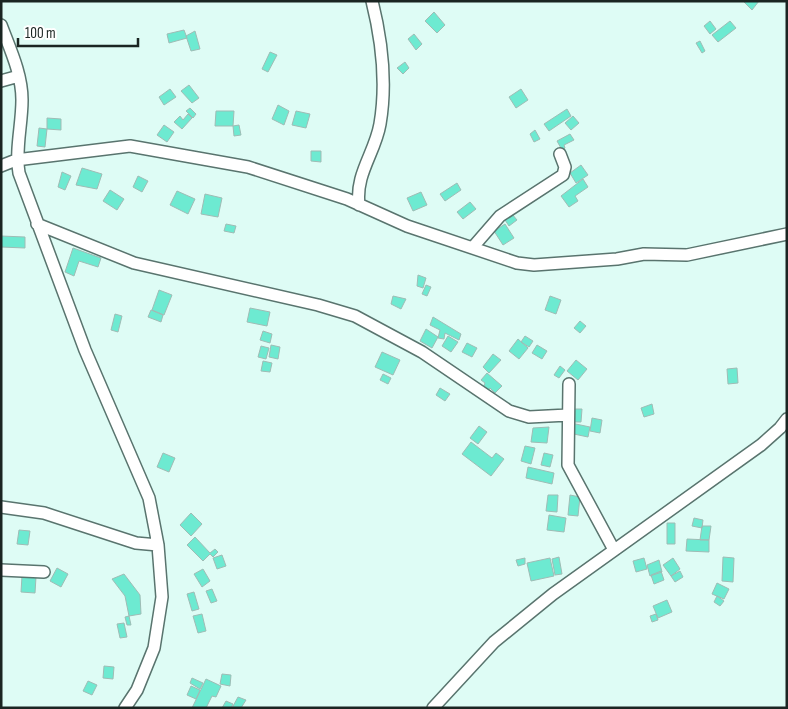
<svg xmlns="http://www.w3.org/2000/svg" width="788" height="709" viewBox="0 0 788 709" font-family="'Sofia Sans Condensed',sans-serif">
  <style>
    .building { fill: #6dead1; stroke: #9fbcb5 }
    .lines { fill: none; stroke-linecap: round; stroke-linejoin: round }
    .minor-casing { stroke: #59746e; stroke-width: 14 }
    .minor { stroke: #fff; stroke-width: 11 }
  </style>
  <rect width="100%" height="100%" fill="#defcf5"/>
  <path class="building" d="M743,1H759L752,10Z
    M434,12L445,25L437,33L425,21Z
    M710,21L716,29L710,34L704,26Z
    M730,21L736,28L718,42L712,35Z
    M184,30L187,38L169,43L167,34Z
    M195,31L200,49L191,51L186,36Z
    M414,34L422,44L416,50L408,39Z
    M700,41L705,51L702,53L696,43Z
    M270,52L277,55L268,72L262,69Z
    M405,62L409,68L403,74L397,68Z
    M189,85L199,98L192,103L181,91Z
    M170,89L176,97L164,105L159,97Z
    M521,89L528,100L516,108L509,97Z
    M278,105L289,111L284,125L272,119Z
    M190,108L196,114L193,118L186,111Z
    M567,109L571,116L549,131L544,124Z
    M216,111H234L233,126H215Z
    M296,111L310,114L306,128L292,125Z
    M188,114L192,118L182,129L174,122L180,116L183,120Z
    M573,116L579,123L571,130L565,123Z
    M47,118L61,119V130L47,129Z
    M164,125L174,132L167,142L157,135Z
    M239,125L241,135L234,136L233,126Z
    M39,128L47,129L45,147L37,146Z
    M535,130L540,139L534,142L530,134Z
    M570,134L574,140L564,145L565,148L562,150L557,141Z
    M311,151H321V162L311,161Z
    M581,165L588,175L576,183L570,173Z
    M82,168L102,174L97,189L76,185Z
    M62,172L71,176L65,190L58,187Z
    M138,176L148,181L142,192L133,187Z
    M583,179L588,187L575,196L578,201L569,207L561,196Z
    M457,183L461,190L445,201L440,194Z
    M110,190L124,199L117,210L103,201Z
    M177,191L195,199L188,214L170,205Z
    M421,192L427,205L413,211L407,198Z
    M205,194L222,198L218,217L201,214Z
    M470,202L476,209L463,219L457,212Z
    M512,214L517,220L509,226L505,220Z
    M226,224L236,226L234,233L224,231Z
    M505,224L514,238L503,245L494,231Z
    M1,236L25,237V248L1,247Z
    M73,248L101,258L98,267L79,261L74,276L65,272Z
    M418,275L426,278L423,288L417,286Z
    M426,285L431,287L427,296L422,294Z
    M159,290L172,295L164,315L152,310Z
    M393,296L406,299L401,309L391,304Z
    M550,296L561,300L556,314L545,310Z
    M250,308L270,312L267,326L247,322Z
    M151,310L163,315L161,322L148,317Z
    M115,314L122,316L118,332L111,330Z
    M433,317L461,334L459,340L445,333L444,339L438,338L440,330L430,325Z
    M580,321L586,326L580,333L574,328Z
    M426,329L438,337L432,348L420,341Z
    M263,331L272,334L270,343L260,340Z
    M448,336L458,342L451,352L442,346Z
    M525,336L533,341L529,347L521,342Z
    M518,339L528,348L519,359L509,351Z
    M467,343L477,348L472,357L462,352Z
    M271,345L280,347L278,359L269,357Z
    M537,345L547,351L542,359L532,353Z
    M261,346L269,348L266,359L258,357Z
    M382,352L400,360L393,375L375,367Z
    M493,354L501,360L489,373L483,367Z
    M576,360L587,369L578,380L567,371Z
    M263,361L272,363L270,372L261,371Z
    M560,366L565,370L559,378L554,375Z
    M737,368L738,383L728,384L727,369Z
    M487,373L502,386L495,393L490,388L487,392L483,388L485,383L481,380Z
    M383,374L391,378L388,384L380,380Z
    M440,388L450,394L445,401L436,395Z
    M652,404L654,414L644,417L641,408Z
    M572,409H582L581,422H572Z
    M592,418L602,420L600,433L590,431Z
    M571,423L590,427L588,437L569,433Z
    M479,426L487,432L478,444L470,438Z
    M549,427L547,443L531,442L533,428Z
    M471,442L492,458L496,453L504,459L491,476L462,454Z
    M525,446L535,448L531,464L521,461Z
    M163,453L175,458L169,472L157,467Z
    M544,453L553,455L550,467L541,465Z
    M528,467L554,473L552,484L526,478Z
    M548,495H558L557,512L546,511Z
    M570,495L580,497L578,516L568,515Z
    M191,513L202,524L191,536L180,525Z
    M549,515L566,518L564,532L547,530Z
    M694,518L703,520L702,528L692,526Z
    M667,523H675V544H667Z
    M702,526H711L709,540H700Z
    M19,530L30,531L28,545L17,544Z
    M195,537L210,553L215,549L218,552L213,557L210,554L203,561L187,545Z
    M687,539L709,540V552L686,551Z
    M222,555L226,566L217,569L213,558Z
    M559,557L562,574L555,575L552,559Z
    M723,557L734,558L733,582L722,581Z
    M525,558V564L518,566L516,560Z
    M550,558L554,576L531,581L527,563Z
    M644,558L647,569L636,572L633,561Z
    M673,558L680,569L671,576L663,565Z
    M659,560L662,572L650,576L647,565Z
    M57,568L68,574L61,587L50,581Z
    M203,569L210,581L202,587L194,574Z
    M661,571L664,580L654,584L651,575Z
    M680,571L683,577L675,582L671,576Z
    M124,574L140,595L141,614L129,616L125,596L112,579Z
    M22,576L36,577L35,593L21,592Z
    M717,583L729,589L724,599L712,594Z
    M212,589L217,601L211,603L206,591Z
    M194,592L199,609L192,611L187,594Z
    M717,596L724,601L720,606L714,602Z
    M667,600L672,612L658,618L653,606Z
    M202,614L206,631L198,633L193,616Z
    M656,614L658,620L652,622L650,616Z
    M129,616L131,625H127L125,617Z
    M124,623L127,637L120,638L117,624Z
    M104,666L114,667L113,679L103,678Z
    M222,674L231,675L230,686L220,684Z
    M192,678L203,683L200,689L190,683Z
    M206,679L221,686L216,697L212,696L206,708H192Z
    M88,681L97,685L92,695L83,691Z
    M191,686L200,690L196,699L187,695Z
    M238,697L246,700L241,708H232Z
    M226,701L233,704L231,708H222Z"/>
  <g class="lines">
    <defs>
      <path id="minor" d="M1,25C10,49 22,74 22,100C22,125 15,149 19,173L85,350L149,498L158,545L162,597L154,648L137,690L125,708
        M1,81L19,76
        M1,166L16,160L130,146L248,167L347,199L407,226L517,263L534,265L617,259L644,254L687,255L787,234
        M359,205C355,174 375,153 380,124C387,83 382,41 372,1
        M37,224L134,263L318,305L355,316L422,352L509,411L529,417L568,415
        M473,247L500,216L563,175L565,167L560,154
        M569,384L568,465L614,550
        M1,507L44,513L136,543L158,545
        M1,570L44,572
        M433,708L494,642L553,594L761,445L780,428L787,419"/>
    </defs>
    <use href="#minor" class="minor-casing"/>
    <use href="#minor" class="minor"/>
  </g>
  <rect width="788" height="709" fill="none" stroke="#1a2522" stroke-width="5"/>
  <path d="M18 38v8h120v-8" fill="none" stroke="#1a2522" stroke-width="2.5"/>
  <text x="25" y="38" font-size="15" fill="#1a2522" stroke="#ffffff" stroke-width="4" paint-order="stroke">100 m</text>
</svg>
